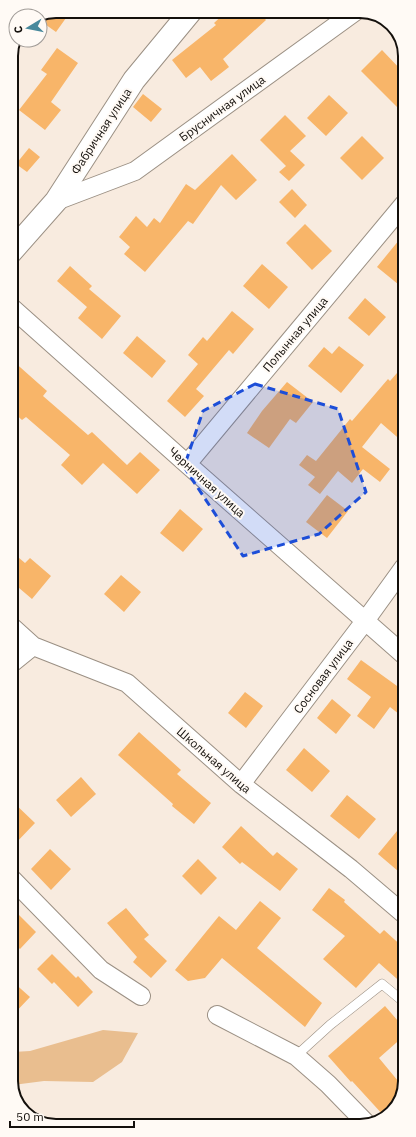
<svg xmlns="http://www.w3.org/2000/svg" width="416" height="1137" viewBox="0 0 416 1137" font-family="'IBM Plex Sans',sans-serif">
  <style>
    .green { fill: #e9be8f }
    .building { fill: #f8b569 }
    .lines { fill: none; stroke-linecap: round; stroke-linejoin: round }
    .service-casing { stroke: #9b9084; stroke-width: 10 }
    .minor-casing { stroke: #9b9084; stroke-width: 20 }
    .tertiary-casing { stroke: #9b9084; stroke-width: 24 }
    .service { stroke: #fff; stroke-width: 9 }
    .minor { stroke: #fff; stroke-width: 18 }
    .tertiary { stroke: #fff; stroke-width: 22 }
    .marked { fill: #1d4ed8; fill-opacity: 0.2; stroke: #1d4ed8; stroke-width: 3; stroke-dasharray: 8 5; stroke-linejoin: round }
    .labels { text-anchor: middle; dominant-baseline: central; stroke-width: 4; stroke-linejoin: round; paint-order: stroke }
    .street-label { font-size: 12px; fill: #14100c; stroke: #fffaf5 }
    .rim { fill: none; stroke: #14100c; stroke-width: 2 }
  </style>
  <rect width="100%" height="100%" fill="#f8ebdf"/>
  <path class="green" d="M103,1030L138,1033L122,1062L93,1082L44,1081L13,1085V1052L30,1051Z"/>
  <path class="building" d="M56,11H71L56,32L42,22L47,15Z
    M227,11H258L266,20L223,59L229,67L211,81L200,67L186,78L172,60L216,25L214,23Z
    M57,48L78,63L51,102L61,110L45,130L19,110L47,74L41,70Z
    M382,50L403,72L404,114L361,71Z
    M143,94L162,109L151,122L133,107Z
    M329,95L348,113L326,136L307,118Z
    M285,115L306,136L290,151L305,165L289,181L279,172L286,166L260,140Z
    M362,136L384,158L362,180L340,158Z
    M29,148L40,157L27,172L16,164Z
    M232,154L257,180L236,200L221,185L193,224L188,221L145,272L124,254L130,247L119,237L136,216L147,227L154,218L160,223L186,184L195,190Z
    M292,189L307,205L295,218L279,202Z
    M305,224L332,251L312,270L286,243Z
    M404,234V289L377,267Z
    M262,264L288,287L269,309L243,286Z
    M70,266L92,286L89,289L121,316L102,339L78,318L87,307L57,281Z
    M365,298L386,317L369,336L348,318Z
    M232,311L254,329L233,354L229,350L196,389L204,396L185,417L167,401L198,364L188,355L203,337L207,341Z
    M137,336L166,361L152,378L123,353Z
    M339,346L364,365L341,393L308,366L324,347L332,354Z
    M12,360L47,391L43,396L88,435L92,432L127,465L140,452L160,470L137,494L103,463L82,485L61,465L70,455L26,417L22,420L12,411Z
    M404,365V443L381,423L362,447L390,469L380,482L363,469L352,483L338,471L320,494L308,485L315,477L299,465L307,455L316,461L350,419L352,421L388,379L390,381Z
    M287,382L313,402L296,423L290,419L269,448L247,433L262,411Z
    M327,495L348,511L327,538L306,522Z
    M180,509L203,529L183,552L160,533Z
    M12,552L25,563L30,558L51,576L32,599L12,582Z
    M121,575L141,592L124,612L104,594Z
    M361,660L404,691V718L390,707L374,729L357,716L371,697L347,679Z
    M245,692L263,706L246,728L228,713Z
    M332,699L351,715L336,734L317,718Z
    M139,732L181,770L177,774L211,803L194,824L172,806L173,804L118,755Z
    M304,748L330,771L312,792L286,770Z
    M81,777L96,794L71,817L56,800Z
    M347,795L376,819L359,839L330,816Z
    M12,801L35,823L12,847Z
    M241,826L273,856L277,852L298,869L280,891L242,862L240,864L222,847Z
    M397,831L405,838V877L378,854Z
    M50,849L71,869L51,890L31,869Z
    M198,859L217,878L201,895L182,876Z
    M329,888L345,900L344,902L380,934L384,930L405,949V986L379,963L356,988L323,959L345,936L312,910Z
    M260,901L281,918L257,948L322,1003L305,1027L222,958L205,978L188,981L175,970L219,916L236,930Z
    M126,908L149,935L144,939L167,961L151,978L133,962L137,957L107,923Z
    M19,915L36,932L20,949L12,942V921Z
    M52,954L76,978L78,976L93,992L78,1007L54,982L52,984L37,969Z
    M12,981L30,997L12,1016Z
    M385,1006L405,1029V1035L379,1058L403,1087L396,1108L384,1116L352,1081L351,1082L328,1056Z"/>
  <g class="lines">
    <defs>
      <path id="service" d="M296,1056L330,1025L382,984L405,1003
        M405,1057L402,1059L405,1062"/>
      <path id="minor" d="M56,201L135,171L356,11
        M11,307L187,464L404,655
        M187,464L404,204
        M12,627L33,646L127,683L241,784L351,869L405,915
        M12,663L33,646
        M241,784L365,621L404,567
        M12,879L101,970L141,996
        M217,1015L296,1056L328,1084L367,1124"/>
      <path id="tertiary" d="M11,252L56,201L134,80L191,11"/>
    </defs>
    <use href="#service" class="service-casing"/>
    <use href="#minor" class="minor-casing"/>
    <use href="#tertiary" class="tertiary-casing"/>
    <use href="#service" class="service"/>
    <use href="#minor" class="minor"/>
    <use href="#tertiary" class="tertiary"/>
  </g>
  <path class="marked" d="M255,384L338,409L366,492L319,534L243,556L184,467L203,411Z"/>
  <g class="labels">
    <g class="street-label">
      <text transform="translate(222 108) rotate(-36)">Брусничная улица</text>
      <text transform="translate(101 131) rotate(-57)">Фабричная улица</text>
      <text transform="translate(295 334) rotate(-50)">Полынная улица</text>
      <text transform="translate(207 482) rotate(42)">Черничная улица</text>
      <text transform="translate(323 676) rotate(-53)">Сосновая улица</text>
      <text transform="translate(214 760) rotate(41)">Школьная улица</text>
    </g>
  </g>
  <path d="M0 0H416V1137H0ZM56 18H360A38 38 0 0 1 398 56V1081A38 38 0 0 1 360 1119H56A38 38 0 0 1 18 1081V56A38 38 0 0 1 56 18Z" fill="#fffaf5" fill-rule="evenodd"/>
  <path class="rim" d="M56 18H360A38 38 0 0 1 398 56V1081A38 38 0 0 1 360 1119H56A38 38 0 0 1 18 1081V56A38 38 0 0 1 56 18Z"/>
  <g transform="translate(28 28) rotate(260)"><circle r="19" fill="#fffaf5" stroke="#a19c98"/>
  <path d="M0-3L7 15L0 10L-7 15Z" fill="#48899c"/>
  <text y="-6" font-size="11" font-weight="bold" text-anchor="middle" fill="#14100c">С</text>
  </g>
  <path d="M10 1121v6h124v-6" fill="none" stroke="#14100c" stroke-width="2"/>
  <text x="16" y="1121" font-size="12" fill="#14100c" stroke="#fffaf5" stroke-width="3" paint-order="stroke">50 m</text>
</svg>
